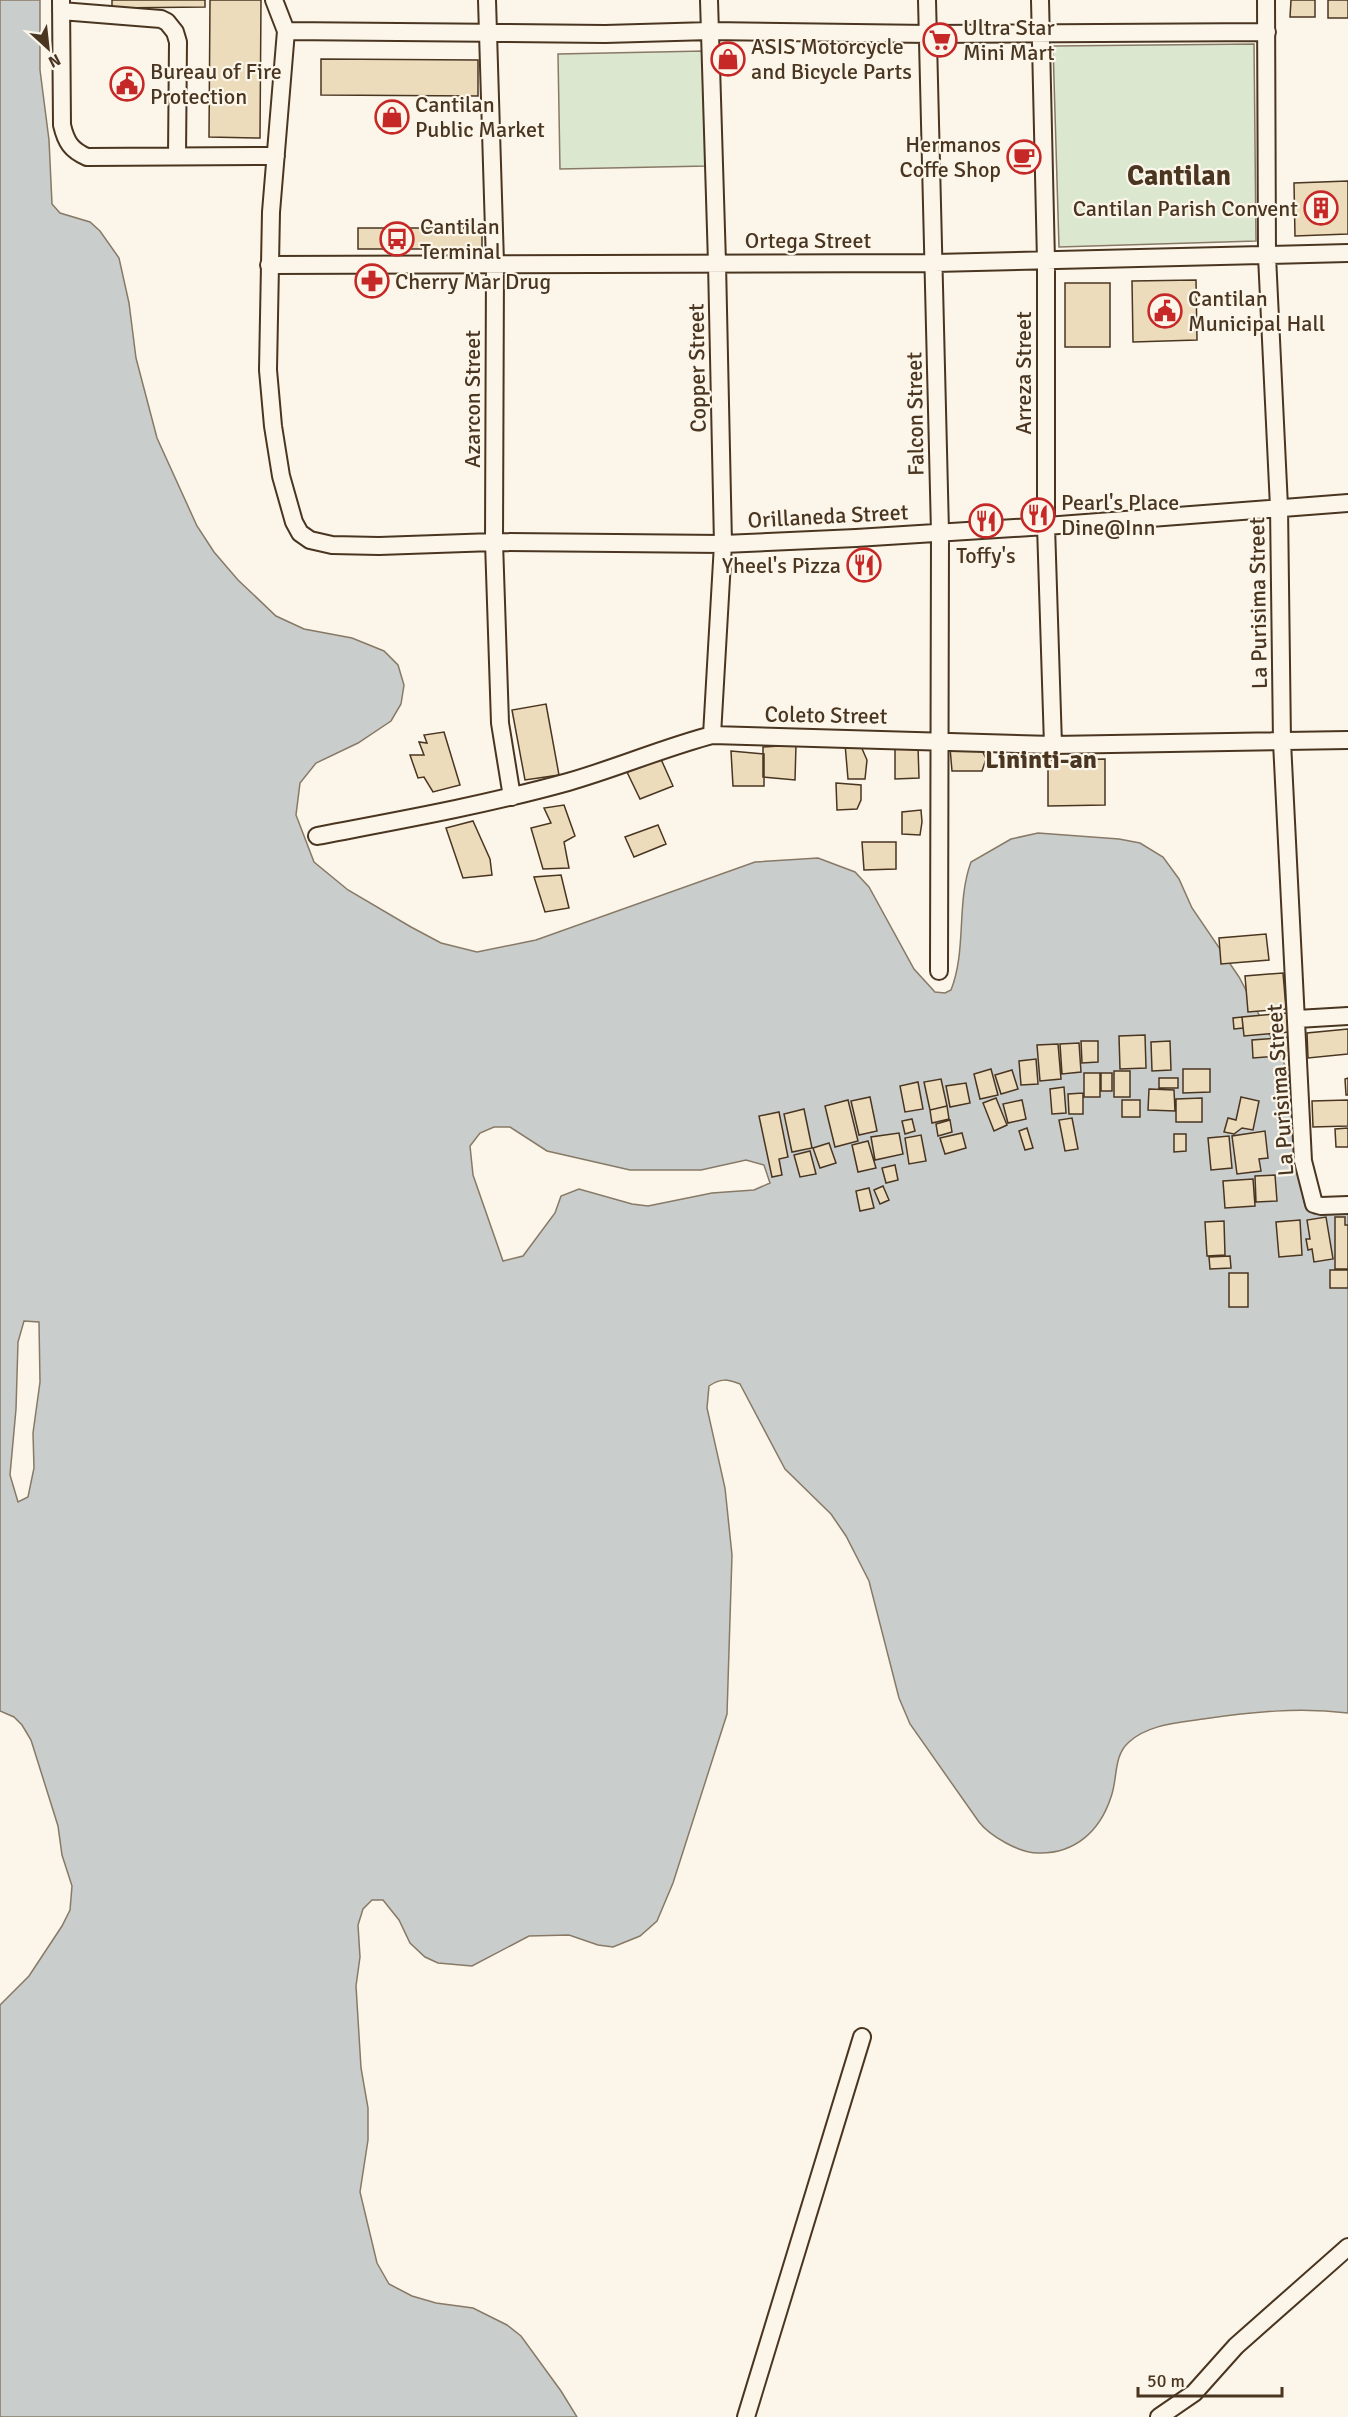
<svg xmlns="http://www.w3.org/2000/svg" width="1348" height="2417" viewBox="0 0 1348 2417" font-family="Signika,sans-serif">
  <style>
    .green { fill: #dce7d0; stroke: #887966; stroke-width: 1.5 }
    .water { fill: #c9cecd; stroke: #887966; stroke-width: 1.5; fill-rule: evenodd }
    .building { fill: #ecdcbc; stroke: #4a3520; stroke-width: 1.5 }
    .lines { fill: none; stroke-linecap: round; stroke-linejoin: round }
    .street-casing { stroke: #4a3520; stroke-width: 20 }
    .street { stroke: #fbf6e9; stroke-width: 16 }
    .labels { text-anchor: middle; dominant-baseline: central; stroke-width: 4.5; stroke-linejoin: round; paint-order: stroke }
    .poi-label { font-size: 22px; fill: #4a3520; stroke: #fbf6e9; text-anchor: start }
    .street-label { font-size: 22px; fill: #4a3520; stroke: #fbf6e9 }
    .quarter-label { font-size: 26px; font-weight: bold; fill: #4a3520; stroke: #fbf6e9 }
    .district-label { font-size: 28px; font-weight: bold; fill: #4a3520; stroke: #fbf6e9 }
  </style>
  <rect width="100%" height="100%" fill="#fbf6e9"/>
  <path class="green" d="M1254,44L1256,241L1059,247L1053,46Z
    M705,51L707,166L560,169L558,54Z"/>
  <path class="water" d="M0,0H40V70L49,140L52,204L60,213L90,222L100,231L119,258L129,303L136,358L157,438L197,526L214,552L238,580L276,616L304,629L352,638L384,651L398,665L404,685L401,704L391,721L358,743L316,763L300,783L296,815L314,862L348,890L411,927L441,943L477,952L536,940L755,862L818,858L855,872L869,887L914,969L935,992L945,993L951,990C967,949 956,903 971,862L1011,839L1038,833L1119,839L1140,843L1163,857L1179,879L1192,908L1239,977L1281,1056L1289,1075L1298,1174L1305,1205L1314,1214L1348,1210V1713C1298,1707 1252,1712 1203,1719C1178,1723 1149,1724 1129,1742C1113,1756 1118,1778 1111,1797C1100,1831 1075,1854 1038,1853C1019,1853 990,1836 979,1822L910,1724L899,1698L869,1581L846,1536L831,1514L785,1469L740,1384C727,1379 721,1378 709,1386L707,1408L725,1488L732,1555L727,1714L673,1883L657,1921L640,1936L613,1947L598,1945L569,1935L529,1936L472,1966L438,1963L425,1957L410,1943L399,1920L383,1900H372L363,1909L358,1925L360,1957L356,1986L361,2068L368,2108V2140L360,2192L377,2263L389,2284L412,2296L436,2303L473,2308L507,2325L521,2336L561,2391L577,2417H0V2005L29,1976L62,1926L70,1910L72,1886L62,1855L58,1826L31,1740L22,1725L14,1717L0,1711ZM494,1127H510L547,1151L630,1170H701L746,1160L764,1165L770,1183L754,1190L712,1193L648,1206L632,1204L579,1189L561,1196L555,1213L523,1256L503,1261L473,1175L470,1146L480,1133ZM24,1321L39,1322L40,1382L33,1433L34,1468L28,1497L18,1502L10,1475L16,1409L18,1342Z"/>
  <path class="building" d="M112,0H205V7L112,8Z
    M210,0H261L260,138L209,137Z
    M1291,0H1315V17H1290Z
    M1328,0H1348V18H1328Z
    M321,59L478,60V96L321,95Z
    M1348,181V234L1295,236L1294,183Z
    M358,228H482V249H358Z
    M1196,280L1197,340L1133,342L1132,281Z
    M1065,283H1110V347H1065Z
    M546,704L559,775L525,780L512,710Z
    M444,732L460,785L433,792L424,777L418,778L410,755H424L419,742L427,743L424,735Z
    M845,744H860L867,760L865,779H848Z
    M895,744L918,746L919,778L895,779Z
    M796,745L795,780L763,777V747Z
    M950,748L982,750L986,759L982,771H952Z
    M731,751L764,754V786H733Z
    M660,757L673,786L640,799L626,770Z
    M1105,759V805L1048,806V760Z
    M836,783L861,785V800L857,809L837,810Z
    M564,805L575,836L564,842L569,868L543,869L531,828L551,823L544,808Z
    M921,810L922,822L920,835L902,834V812Z
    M473,821L490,859L492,875L463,878L446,828Z
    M658,825L666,844L634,857L625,837Z
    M862,842H896V869L864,870Z
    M561,875L569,908L545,912L534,877Z
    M1266,934L1269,960L1221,964L1219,938Z
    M1283,973L1286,1009L1248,1012L1245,976Z
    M1287,1013L1289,1032L1244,1036L1242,1017Z
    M1242,1017L1243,1028L1234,1029L1233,1018Z
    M1348,1029V1054L1308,1058L1307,1033Z
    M1145,1035L1146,1068L1120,1069L1119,1036Z
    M1291,1037L1292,1055L1253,1058L1252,1040Z
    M1081,1041H1098V1062L1082,1063Z
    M1170,1041L1171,1070L1152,1071L1151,1042Z
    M1079,1043L1081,1072L1062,1074L1060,1044Z
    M1058,1044L1061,1079L1040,1081L1037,1045Z
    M1036,1059L1038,1084L1021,1085L1019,1061Z
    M991,1069L998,1095L980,1099L974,1074Z
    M1183,1069H1210V1092L1183,1093Z
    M1012,1070L1018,1089L1001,1094L995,1075Z
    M1114,1071H1130V1097H1114Z
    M1084,1073H1100V1097H1084Z
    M1101,1073H1112V1091H1101Z
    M1159,1078H1178V1088H1159Z
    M1348,1078V1095H1346L1345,1079Z
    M941,1079L947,1106L930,1110L924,1082Z
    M918,1082L923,1109L905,1112L900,1086Z
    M966,1083L970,1103L950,1107L946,1086Z
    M1064,1087L1066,1113L1052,1114L1050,1089Z
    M1149,1089L1174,1090L1175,1111L1148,1110Z
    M1083,1093V1114H1069L1068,1094Z
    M870,1097L877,1131L859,1135L851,1101Z
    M1241,1097L1259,1101L1253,1130L1242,1128L1234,1134L1224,1132L1228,1118L1236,1120Z
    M996,1098L1007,1125L994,1131L983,1103Z
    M1202,1098V1122H1176V1099Z
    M848,1100L858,1141L835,1147L825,1106Z
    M1022,1100L1026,1119L1008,1123L1003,1104Z
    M1122,1100H1140V1117H1122Z
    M1348,1100V1126L1313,1127L1312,1101Z
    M947,1106L949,1119L932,1123L930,1110Z
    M804,1109L812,1148L792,1152L784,1114Z
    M779,1112L788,1157L779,1159L782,1175L772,1177L759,1116Z
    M1072,1118L1078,1149L1065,1151L1059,1120Z
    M912,1119L915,1131L905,1134L902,1121Z
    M950,1120L952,1132L938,1136L936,1124Z
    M1027,1128L1033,1148L1025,1150L1019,1131Z
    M1348,1128V1147H1336L1335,1129Z
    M1265,1131L1268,1158L1259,1159L1261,1171L1237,1174L1232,1136Z
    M899,1133L903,1154L875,1160L871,1137Z
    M962,1133L966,1148L945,1154L940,1138Z
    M1174,1134H1186V1151L1174,1152Z
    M921,1135L926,1161L909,1164L905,1138Z
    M1229,1136L1232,1168L1211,1170L1208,1138Z
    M868,1141L876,1168L858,1172L852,1145Z
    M829,1143L836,1163L820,1168L813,1148Z
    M810,1151L816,1174L800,1177L794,1155Z
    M895,1165L898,1180L886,1183L882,1168Z
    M1275,1175L1277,1201L1256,1202L1255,1176Z
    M1253,1179L1255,1206L1225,1208L1223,1181Z
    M883,1186L889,1200L880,1204L874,1190Z
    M869,1188L874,1208L860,1211L856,1191Z
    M1326,1217L1333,1259L1314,1262L1312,1249L1308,1250L1306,1239H1310L1307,1220Z
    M1335,1217H1345V1225H1348V1269H1335Z
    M1300,1220L1302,1255L1279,1257L1276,1222Z
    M1224,1221L1225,1255L1207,1256L1205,1222Z
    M1230,1256L1231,1268L1210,1269L1209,1257Z
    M1330,1270H1348V1288H1330Z
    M1229,1273H1248V1307H1229Z"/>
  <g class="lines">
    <defs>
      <path id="street" d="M61,0L62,125C66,142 71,150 87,157L276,156
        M274,0L286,31L271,212L268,370L273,426L281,476L294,522L300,533L310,540L332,545L379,546L494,542L723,544L856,538L1046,526L1348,503
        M487,0L495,263L494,542L500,723L512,797
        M709,0L717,263L723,544L712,735
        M927,0L940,532L939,971
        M1040,0L1046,261V526L1053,745
        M1266,0L1267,256L1279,507L1282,742L1303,1161L1314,1204L1321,1206L1348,1205
        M61,11L161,19L167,22L175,32L178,42L177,156
        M286,31L605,34L710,31L929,34L1267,32
        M269,265L935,263L1348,253
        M317,836C401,820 485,805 568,782C617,768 663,748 712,735L1053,745L1348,740
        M1297,1019L1348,1016
        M746,2417L862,2037
        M1159,2417L1194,2393L1236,2346L1348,2247"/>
    </defs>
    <use href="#street" class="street-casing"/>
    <use href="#street" class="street"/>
  </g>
  <defs>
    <symbol id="supermarket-ring" viewBox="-11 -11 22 22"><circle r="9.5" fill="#fbf6e9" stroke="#c62828" stroke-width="1.5"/><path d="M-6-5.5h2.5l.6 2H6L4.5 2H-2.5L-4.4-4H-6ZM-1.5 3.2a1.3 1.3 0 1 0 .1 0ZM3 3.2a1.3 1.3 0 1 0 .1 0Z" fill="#c62828"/></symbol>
    <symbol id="shop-ring" viewBox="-11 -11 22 22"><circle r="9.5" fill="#fbf6e9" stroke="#c62828" stroke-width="1.5"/><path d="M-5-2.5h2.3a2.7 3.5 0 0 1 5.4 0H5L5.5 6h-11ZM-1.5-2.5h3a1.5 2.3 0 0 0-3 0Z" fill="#c62828"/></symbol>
    <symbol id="civic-ring" viewBox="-11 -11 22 22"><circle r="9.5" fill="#fbf6e9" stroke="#c62828" stroke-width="1.5"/><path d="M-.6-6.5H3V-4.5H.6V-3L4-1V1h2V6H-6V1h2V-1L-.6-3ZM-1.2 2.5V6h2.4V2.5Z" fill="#c62828"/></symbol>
    <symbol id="cafe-ring" viewBox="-11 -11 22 22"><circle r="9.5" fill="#fbf6e9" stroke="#c62828" stroke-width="1.5"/><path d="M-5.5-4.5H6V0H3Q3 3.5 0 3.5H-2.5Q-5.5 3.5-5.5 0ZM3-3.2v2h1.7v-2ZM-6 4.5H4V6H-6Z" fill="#c62828"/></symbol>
    <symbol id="building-ring" viewBox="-11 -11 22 22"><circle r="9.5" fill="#fbf6e9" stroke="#c62828" stroke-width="1.5"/><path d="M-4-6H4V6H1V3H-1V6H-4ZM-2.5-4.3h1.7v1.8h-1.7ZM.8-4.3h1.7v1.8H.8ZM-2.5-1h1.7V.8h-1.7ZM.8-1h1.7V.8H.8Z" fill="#c62828"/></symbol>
    <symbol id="bus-ring" viewBox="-11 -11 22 22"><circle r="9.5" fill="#fbf6e9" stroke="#c62828" stroke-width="1.5"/><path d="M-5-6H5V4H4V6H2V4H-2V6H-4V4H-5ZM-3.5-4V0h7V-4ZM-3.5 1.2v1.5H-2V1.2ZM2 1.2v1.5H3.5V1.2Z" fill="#c62828"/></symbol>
    <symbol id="pharmacy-ring" viewBox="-11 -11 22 22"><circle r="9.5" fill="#fbf6e9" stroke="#c62828" stroke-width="1.5"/><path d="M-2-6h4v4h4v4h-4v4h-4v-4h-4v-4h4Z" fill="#c62828"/></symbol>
    <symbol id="restaurant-ring" viewBox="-11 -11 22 22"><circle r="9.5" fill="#fbf6e9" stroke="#c62828" stroke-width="1.5"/><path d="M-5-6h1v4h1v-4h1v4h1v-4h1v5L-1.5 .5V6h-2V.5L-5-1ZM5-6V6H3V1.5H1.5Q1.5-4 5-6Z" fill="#c62828"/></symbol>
  </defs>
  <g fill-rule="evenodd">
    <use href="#supermarket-ring" x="921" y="21" width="38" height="38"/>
    <use href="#shop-ring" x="709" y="40" width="38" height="38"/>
    <use href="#civic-ring" x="108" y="65" width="38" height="38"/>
    <use href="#shop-ring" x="373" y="98" width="38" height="38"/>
    <use href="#cafe-ring" x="1005" y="138" width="38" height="38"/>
    <use href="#building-ring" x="1302" y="189" width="38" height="38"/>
    <use href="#bus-ring" x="378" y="220" width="38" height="38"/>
    <use href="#pharmacy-ring" x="353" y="262" width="38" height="38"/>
    <use href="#civic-ring" x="1146" y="292" width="38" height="38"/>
    <use href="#restaurant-ring" x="1019" y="496" width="38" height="38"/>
    <use href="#restaurant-ring" x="967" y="502" width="38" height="38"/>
    <use href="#restaurant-ring" x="845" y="546" width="38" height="38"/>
  </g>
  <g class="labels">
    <g class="poi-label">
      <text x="963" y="27">Ultra Star<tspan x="963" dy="25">Mini Mart</tspan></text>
      <text x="751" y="46">ASIS Motorcycle<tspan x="751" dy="25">and Bicycle Parts</tspan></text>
      <text x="150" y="71">Bureau of Fire<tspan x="150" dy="25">Protection</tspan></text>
      <text x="415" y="104">Cantilan<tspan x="415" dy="25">Public Market</tspan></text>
      <text x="1001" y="144" text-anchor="end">Hermanos<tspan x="1001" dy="25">Coffe Shop</tspan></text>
      <text x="1298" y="208" text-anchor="end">Cantilan Parish Convent</text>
      <text x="420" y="226">Cantilan<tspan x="420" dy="25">Terminal</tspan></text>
      <text x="395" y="281">Cherry Mar Drug</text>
      <text x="1188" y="298">Cantilan<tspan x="1188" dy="25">Municipal Hall</tspan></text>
      <text x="1061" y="502">Pearl's Place<tspan x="1061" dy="25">Dine@Inn</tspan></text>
      <text x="986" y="555" text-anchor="middle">Toffy's</text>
      <text x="841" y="565" text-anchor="end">Yheel's Pizza</text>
    </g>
    <g class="street-label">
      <text x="808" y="240">Ortega Street</text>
      <text transform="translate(697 368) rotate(-91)">Copper Street</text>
      <text transform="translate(1023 373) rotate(-90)">Arreza Street</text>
      <text transform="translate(472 399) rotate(-90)">Azarcon Street</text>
      <text transform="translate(915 414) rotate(-91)">Falcon Street</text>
      <text transform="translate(828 516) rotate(-3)">Orillaneda Street</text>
      <text transform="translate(1258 603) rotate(-91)">La Purisima Street</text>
      <text transform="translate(826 715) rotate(1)">Coleto Street</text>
      <text transform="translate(1280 1090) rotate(-94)">La Purisima Street</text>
    </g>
    <g class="quarter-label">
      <text x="1041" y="760">Lininti-an</text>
    </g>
    <g class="district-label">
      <text x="1179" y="176">Cantilan</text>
    </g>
  </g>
  <g transform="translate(48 48) rotate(153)" stroke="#fbf6e9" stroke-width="4.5" paint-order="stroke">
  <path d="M0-4.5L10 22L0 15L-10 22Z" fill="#4a3520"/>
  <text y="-9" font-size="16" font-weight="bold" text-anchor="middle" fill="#4a3520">N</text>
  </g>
  <path d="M1138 2387v9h144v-9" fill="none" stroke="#4a3520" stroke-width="3"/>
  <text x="1147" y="2387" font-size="18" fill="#4a3520" stroke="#fbf6e9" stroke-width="4.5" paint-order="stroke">50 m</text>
</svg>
